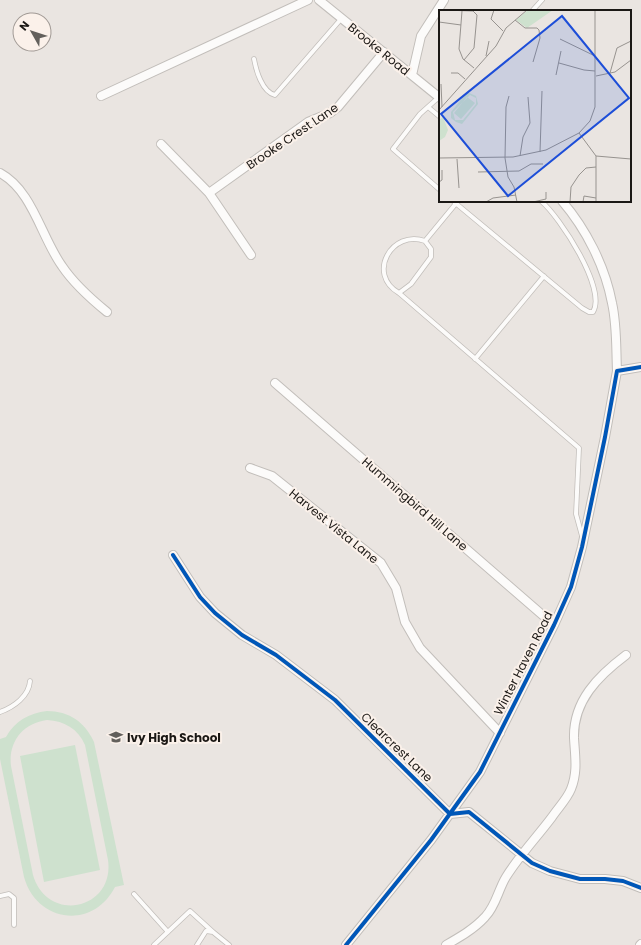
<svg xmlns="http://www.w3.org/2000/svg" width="641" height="945" viewBox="0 0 641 945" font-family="Poppins,sans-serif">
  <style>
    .green { fill: #cee1ce; fill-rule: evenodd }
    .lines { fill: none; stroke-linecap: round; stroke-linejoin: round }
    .lane-casing { stroke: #c2beba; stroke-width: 5.5 }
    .street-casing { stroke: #c2beba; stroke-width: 10 }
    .lane { stroke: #fcfbfa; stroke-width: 4 }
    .street { stroke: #fcfbfa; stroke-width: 8 }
    .cycleway-casing { stroke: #fbf1ea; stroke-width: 6 }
    .cycleway { stroke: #0057b8; stroke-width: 4 }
    .labels { text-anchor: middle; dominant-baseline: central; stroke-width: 4; stroke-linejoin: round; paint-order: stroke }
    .street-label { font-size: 12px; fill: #1b1815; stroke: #fbf1ea }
    .poi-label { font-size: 12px; font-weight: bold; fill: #1b1815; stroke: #fbf1ea; text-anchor: start }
    .inset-road { fill: none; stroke: #97938f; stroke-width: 1 }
    .view { fill: #1d4ed8; fill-opacity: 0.15; stroke: #1d4ed8; stroke-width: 2 }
    .inset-edge { fill: none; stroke: #1b1815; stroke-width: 2 }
  </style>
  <rect width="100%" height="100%" fill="#eae5e1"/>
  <path class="green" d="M47,711C69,711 85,722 94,742L124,885L115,887C93,930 37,923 24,877L0,759V739L6,737C15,721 29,713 47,711ZM47,720C65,721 78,729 85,745L108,860C115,910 47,924 33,875L11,766C8,742 23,723 47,720Z
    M75,745L100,870L44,882L20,756Z"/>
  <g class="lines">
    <defs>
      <path id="lane" d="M532,11L542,0
        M254,59C256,70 262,92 275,95L341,19
        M439,97L420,114L393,149L440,190
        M428,107L440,117
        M453,201L582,308L589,312H593C607,289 560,217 541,201
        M425,241L431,249V257L411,284L399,293C366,274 392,229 425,241L458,201
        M399,293L579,448L576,514L582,536
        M475,359L544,276
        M0,712C14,707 29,696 30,681
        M134,894L168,932
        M0,896L9,894L14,898V925
        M154,945L190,911L213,932
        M197,945L206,931L213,932L229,945"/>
      <path id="street" d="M319,0L440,98
        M412,75L421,36L444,0
        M101,96L308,0
        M161,144L209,193L251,255
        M0,173C33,191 41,237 62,266C74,284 91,299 107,312
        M209,193L308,122L330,113L338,107L384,52
        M562,201C586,229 605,266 612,303C617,325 616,348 617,371
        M275,383L554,625
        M250,468L272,476L381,563L396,588L405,622L420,648L500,733
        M173,555L200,597L215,613L242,635L276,655L335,700L450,814L469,812L532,863L550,871L580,879H605L623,881L641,888
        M346,945L431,840L480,772L554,625L571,587L582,547L605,437L617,371L641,367
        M446,945C460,937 474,929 485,917C496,906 498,890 506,877C519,856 537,837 552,817C558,808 567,799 571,789C578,772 575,756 574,738C573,701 598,676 626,655
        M640,945L641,944"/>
    </defs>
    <use href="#lane" class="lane-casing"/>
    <use href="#street" class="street-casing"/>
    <use href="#lane" class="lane"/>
    <use href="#street" class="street"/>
    <defs>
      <path id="cycleway" d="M173,555L200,597L215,613L242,635L276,655L335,700L450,814L469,812L532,863L550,871L580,879H605L623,881L641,888
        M346,945L431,840L480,772L554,625L571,587L582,547L605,437L617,371L641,367"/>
    </defs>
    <use href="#cycleway" class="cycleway-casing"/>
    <use href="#cycleway" class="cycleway"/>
  </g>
  <defs>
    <symbol id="school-bare" viewBox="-9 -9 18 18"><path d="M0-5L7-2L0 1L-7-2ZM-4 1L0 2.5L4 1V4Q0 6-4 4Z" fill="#63605c" stroke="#fbf1ea" stroke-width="2.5" paint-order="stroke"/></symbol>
  </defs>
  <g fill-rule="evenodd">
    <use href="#school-bare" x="106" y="727" width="20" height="20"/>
  </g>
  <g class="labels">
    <g class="street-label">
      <text transform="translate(379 49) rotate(39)">Brooke Road</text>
      <text transform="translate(292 136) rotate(-34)">Brooke Crest Lane</text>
      <text transform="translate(415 504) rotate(41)">Hummingbird Hill Lane</text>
      <text transform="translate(334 526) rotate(39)">Harvest Vista Lane</text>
      <text transform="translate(523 663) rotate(-63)">Winter Haven Road</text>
      <text transform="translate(397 747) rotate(44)">Clearcrest Lane</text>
    </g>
    <g class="poi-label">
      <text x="127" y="737">Ivy High School</text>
    </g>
  </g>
  <g transform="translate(439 10)">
    <rect width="192" height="192" fill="#eae5e1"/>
    <path d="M89,0H114L88,18L77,10ZM28,82L37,86L39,94L23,114L17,112L12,108V102ZM31,85L37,88V94L24,110H16L14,102ZM28,87L36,93L22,109L15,103ZM4,107L9,120L6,127L0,131V110Z" fill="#cee1ce" fill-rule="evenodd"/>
    <path class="inset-road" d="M4,0L34,1L38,5L35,38L25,50M55,0L52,9L64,21M23,1L20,39L24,49L35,58M76,10L86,18H98L100,20L101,28L94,52M0,12L22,15M121,29L156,46M47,46L50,31M120,53L145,60L156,61M12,63H19L26,69M171,63L178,38L192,31M117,65L122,41M157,66L176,62L192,50M2,74L3,97M70,86L67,97L66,148L69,167L75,177L78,192M0,100L57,36L67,18L88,0M140,123L151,111L156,97V0M101,142L103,81M81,146L84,127L91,113L89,87M157,146V192H164M0,148L74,147L107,140L140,123L157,146L192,149M18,149L20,178M39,162L80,161L92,154H104M0,172L3,170V160M47,192L54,188L77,185M94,192L107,189V182M131,192L132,177L140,165L147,158L157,157M144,192L145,186L157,188"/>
    <path class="view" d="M123,6L190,88L69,186L2,104Z"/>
    <rect width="192" height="192" class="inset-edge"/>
  </g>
  <g transform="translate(32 32) rotate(309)"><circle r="19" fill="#fbf1ea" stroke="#a19a95"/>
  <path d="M0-3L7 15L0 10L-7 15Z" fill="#63605c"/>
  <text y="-6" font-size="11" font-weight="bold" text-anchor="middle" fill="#1b1815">N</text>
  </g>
</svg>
